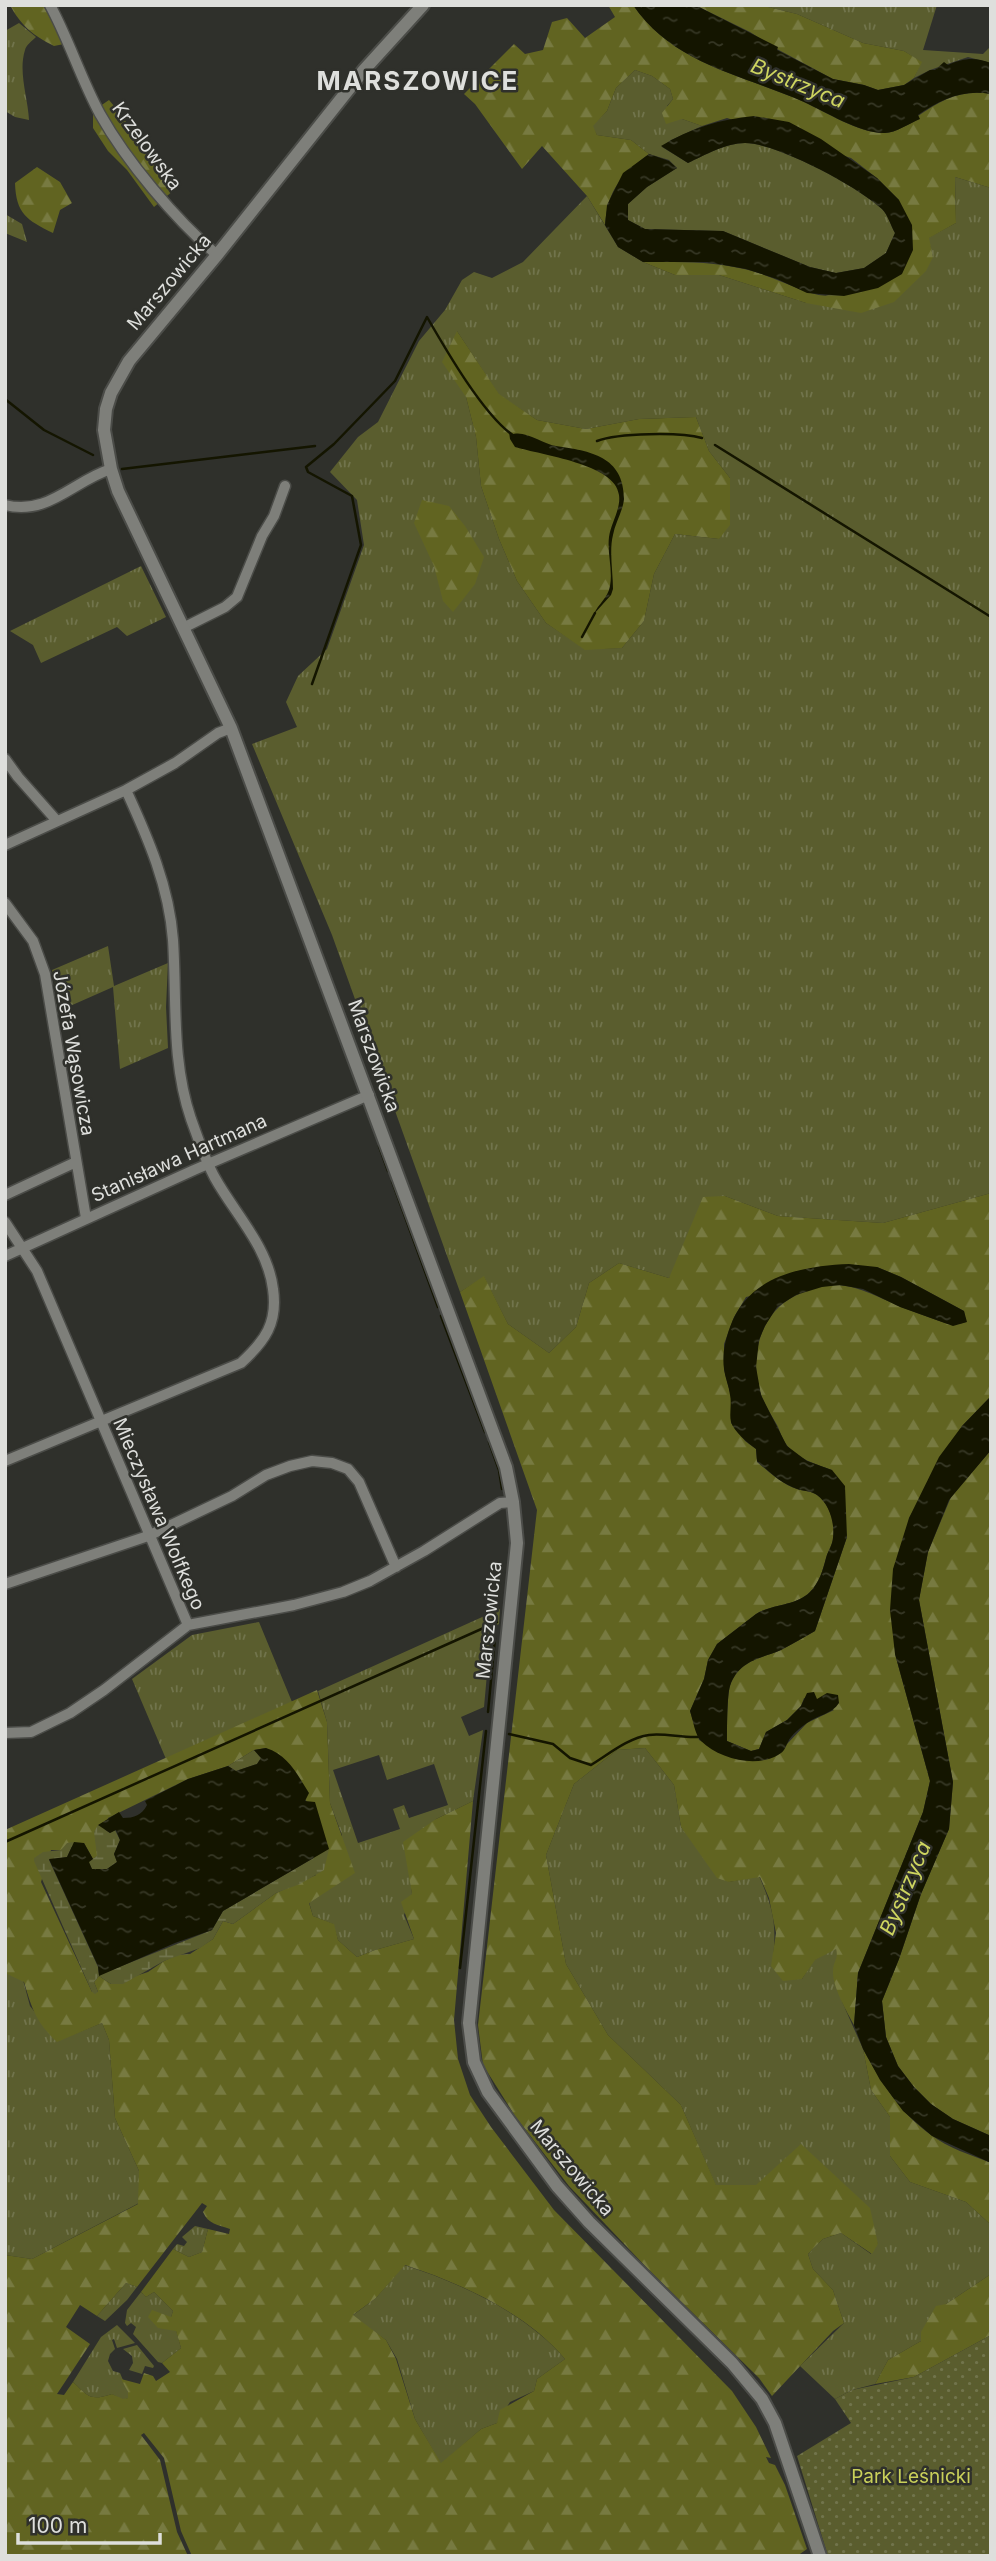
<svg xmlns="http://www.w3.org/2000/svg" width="996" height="2561" viewBox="0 0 996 2561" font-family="Inter,sans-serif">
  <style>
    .grass { fill: url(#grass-tufts); fill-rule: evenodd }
    .forest { fill: url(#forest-firs); fill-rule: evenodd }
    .wetland { fill: url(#wetland-marsh) }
    .park { fill: url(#park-dots) }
    .water { fill: url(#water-ripples) }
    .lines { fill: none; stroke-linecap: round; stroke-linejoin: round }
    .stream { stroke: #141500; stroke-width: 2.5 }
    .minor-casing { stroke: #4b4c48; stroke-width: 13 }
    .tertiary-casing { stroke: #4b4c48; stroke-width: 16 }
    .minor { stroke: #7e7f7a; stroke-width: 10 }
    .tertiary { stroke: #7e7f7a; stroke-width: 12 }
    .labels { text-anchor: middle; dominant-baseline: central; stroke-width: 5; stroke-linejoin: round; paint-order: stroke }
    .street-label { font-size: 19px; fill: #dedfdc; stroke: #2f302b }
    .park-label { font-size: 19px; fill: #c9d05a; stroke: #2f302b }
    .water-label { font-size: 21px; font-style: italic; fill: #ced55f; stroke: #2f302b }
    .district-label { font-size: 26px; font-weight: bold; letter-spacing: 2px; fill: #dedfdc; stroke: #2f302b }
  </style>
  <defs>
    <pattern id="grass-tufts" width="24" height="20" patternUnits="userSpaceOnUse" patternTransform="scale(1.75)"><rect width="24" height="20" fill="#5a5d2e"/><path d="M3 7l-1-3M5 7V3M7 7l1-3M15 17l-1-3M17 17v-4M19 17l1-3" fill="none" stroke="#71744c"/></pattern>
    <pattern id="forest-firs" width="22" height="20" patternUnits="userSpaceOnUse" patternTransform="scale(1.75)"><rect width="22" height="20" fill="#616421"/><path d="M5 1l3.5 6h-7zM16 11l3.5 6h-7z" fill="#777a41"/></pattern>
    <pattern id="wetland-marsh" width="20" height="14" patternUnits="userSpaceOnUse" patternTransform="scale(1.75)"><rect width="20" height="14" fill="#5a5d2e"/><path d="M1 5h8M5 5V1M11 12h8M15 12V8" fill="none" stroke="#71744c"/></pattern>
    <pattern id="park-dots" width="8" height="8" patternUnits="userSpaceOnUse" patternTransform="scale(1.75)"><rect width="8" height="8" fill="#5a5d2e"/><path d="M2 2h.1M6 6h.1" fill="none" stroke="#71744c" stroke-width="1.8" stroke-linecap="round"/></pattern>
    <pattern id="water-ripples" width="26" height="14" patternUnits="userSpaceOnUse" patternTransform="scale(1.75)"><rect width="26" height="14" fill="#141500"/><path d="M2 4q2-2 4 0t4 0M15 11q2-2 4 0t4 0" fill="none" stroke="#363725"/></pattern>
  </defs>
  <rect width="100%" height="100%" fill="#2f302b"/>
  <path class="grass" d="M760,5H937L923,50L983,54L991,46V63L968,57L930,70L914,78L921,62L904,51L863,43L797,14Z
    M19,23L36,37C32,41 26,45 25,50C18,72 28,98 29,120L15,117L5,111V31Z
    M635,70L652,76L670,89L673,99L667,106L682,119L702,126L671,140L662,147L688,163C705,155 726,143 745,143C777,143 859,187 882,209C888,215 891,226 895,233L886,253L864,268L836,273L810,267L723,231L645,229L628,220V204L647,187L677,168L669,160L649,154L631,140L597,135L592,126L607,111L616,88Z
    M955,177L991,188V1193L883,1223L778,1216L725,1196L669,1278L619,1263L589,1283L576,1327L549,1353L508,1324L484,1277L460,1292L332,935L252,744L297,727L286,702L298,676L327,649L364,545L357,500L330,472L358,437L378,422L419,341L445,310L462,280L474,272L492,278L523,262L587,196L618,247L643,262L675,275H719L806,303L933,257L928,238L956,223ZM457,331L499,395L537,420L586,429L639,419L696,417L709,451L730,478L719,539L675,534L654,574L644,621L622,648L585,649L546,623L517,581L499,539L481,486L476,437L466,397Z
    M5,214L22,224L27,242L5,233Z
    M141,566L166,617L127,636L117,627L41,663L33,645L10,631Z
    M108,946L114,986L168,963L166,1007L168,1048L120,1069L113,987L61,1010L52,970Z
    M500,1609L499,1624L491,1629L484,1707L461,1717L469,1736L483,1730L473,1801L436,1819L409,1871L412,1894L404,1915L414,1939L375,1950L357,1957L338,1940L333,1924L313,1916L309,1902L326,1891L342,1835L330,1803L327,1722L318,1691ZM379,1755L387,1780L434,1764L448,1805L409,1818L404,1805L393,1809L400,1829L358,1843L333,1770Z
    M259,1622L292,1702L166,1759L132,1679L192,1635Z
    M645,1748L674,1785L681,1827L729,1882L759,1876C775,1912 777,1928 772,1966L802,1979L814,1960L836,1948L838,1954L833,1972L843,2004L863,2049L871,2090L890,2117V2156L910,2182L966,2202L991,2225V2274L946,2304L921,2341L888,2360L875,2384L852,2390L835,2399L800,2366L844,2323L833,2290L813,2269L808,2254L823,2239L841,2233L871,2254L878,2243L756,2185L716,2186L681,2105L608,2035L566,1964L546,1855L574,1784L617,1750Z
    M5,1913L30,2006L57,2041L102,2023L109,2040L115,2118L139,2171V2203L32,2259L5,2255Z
    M195,2226L208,2229L202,2252L189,2257L173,2249L177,2244L184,2246L187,2242L182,2237Z
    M404,2265C460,2283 526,2313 565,2359L537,2379L534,2391L510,2402L497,2423L481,2429L441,2464L415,2419L397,2359L386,2340L352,2316L376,2298Z
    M126,2283L137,2287L127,2300L105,2321L97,2316Z
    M141,2292L146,2297L154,2292L173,2311L171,2317L158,2327L176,2330L181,2348L162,2363L158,2362L133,2334L136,2327L131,2323L127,2326L125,2323L127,2310Z
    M117,2325L135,2343L117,2348L114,2339L112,2340L115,2349L110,2354L108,2361L113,2371L120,2373L128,2392V2398L123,2400L112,2394C90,2401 89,2397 73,2382L101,2337Z
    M137,2345L154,2366L153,2368L145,2366L142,2374L129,2370L133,2363L132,2356L123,2349Z"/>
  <path class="forest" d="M10,5H43L64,44L54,46C34,36 21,26 10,5Z
    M608,5H633C674,65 744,75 804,102C826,112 860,134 885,133C895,133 910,123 919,119L918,116C941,100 962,89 991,94V188L955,177L956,223L929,238L933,257L926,271L894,302L861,313L806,303L719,275H675L643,262C677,262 710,261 744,269C766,274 784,283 805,291C837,304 873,290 902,274L899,200L877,178L851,158L727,118L702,126L682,119L666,124L662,113L673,99L670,89L652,76L635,70L616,88L607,111L593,126L597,135L631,140L649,154C621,175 608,189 605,225L587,196L542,146L522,169L475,104L464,94L514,44L525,54L543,50L552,22L567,18L585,38L615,17Z
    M695,5H760L797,14L863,43L904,51L922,62L914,78L904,85L878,90L864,85L833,79L777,49L750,32Z
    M109,100L119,112L174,190L154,207L127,170L108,151L93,128V111Z
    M37,167L60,182L72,203L60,210L53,233C27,220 16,214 15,183Z
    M457,331L499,394L537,420L586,429L639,419L696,417L709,451L730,478V525L719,539L675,534L654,574L644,621L622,648L585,650L546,623L517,581L499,539L481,486L476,437L466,397L442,362Z
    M422,500L449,506L465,526L484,557L475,584L453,612L443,601L434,566L414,523Z
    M991,1193V1396L962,1426L909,1518L895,1654L930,1781L923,1812L858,1973L854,2025C847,2012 832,1986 833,1971C833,1962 839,1958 836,1949L815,1960L802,1979L783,1981L771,1966L776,1933L769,1898L760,1877L729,1882L717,1878L681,1827L674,1785L645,1748L617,1750L574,1784L546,1855L566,1964L608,2035L681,2105L716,2185H756L801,2144L870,2208L878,2244L872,2254L841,2233L823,2239L808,2254L813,2269L833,2290L844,2323L833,2331L772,2396L759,2378L648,2269L569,2186L515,2116L483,2065L478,2025L537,1510L460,1292L484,1276L508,1324L549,1353L576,1327L589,1283L619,1263L669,1278L703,1197L725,1196L778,1216L883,1223ZM877,1267L901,1277L964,1311L966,1322C952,1327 946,1323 931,1318C921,1314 911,1311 901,1307C862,1290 839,1274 795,1296C759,1313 748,1361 762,1397C766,1407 772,1416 777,1425C780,1431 782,1439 786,1444C797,1459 816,1464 832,1470L847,1537L815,1631C804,1637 793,1644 781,1650C760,1659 739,1660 730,1686C727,1696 727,1729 727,1741L751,1751L759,1749L766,1732L787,1720L801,1706L804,1698L816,1699L834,1710L807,1723L787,1744L738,1759L699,1740L690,1711L704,1679L708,1660L717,1644L756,1614C772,1604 796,1606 810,1592C819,1583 823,1570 826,1558C827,1553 830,1549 832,1543C837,1528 831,1505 817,1495C812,1491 803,1491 797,1489C782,1484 769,1472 757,1462L756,1449L745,1441L731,1423V1396L724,1370V1344L734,1317L746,1297Z
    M991,1450V2136L953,2119L931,2104L914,2087L898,2066L886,2037L882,2001L899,1959L921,1894L949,1829L953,1782L919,1600L928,1552L951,1497Z
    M317,1690L327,1722L330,1803L355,1873L309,1903L313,1916L334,1924L338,1940L357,1957L375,1950L414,1939L401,1902L412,1894L403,1842L436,1819L473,1801L454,2020L458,2059L470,2095L491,2127L554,2210L732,2391L756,2427L771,2458L766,2457L769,2463L775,2465L785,2485L807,2549L797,2556H192L181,2531L164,2458L144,2433L141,2435L160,2460L177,2532L188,2556H5V2255L32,2259L138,2204L139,2171L115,2118L109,2040L102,2023L57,2042C36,2022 32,2009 24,1982L5,1973V1830ZM266,1748L307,1802L316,1875L276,1893L233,1924L223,1921L213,1939L190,1954L177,1955L164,1961L148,1972L111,1984L99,1976L94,1982L98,1992H92L41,1882L51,1850H61L84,1843L93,1859L97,1856L108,1818L188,1779L228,1766L254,1750ZM202,2203L207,2206L203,2212C208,2224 218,2225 230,2229L229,2234L208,2229L202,2252L189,2257L173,2249L141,2292L146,2297L154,2292L173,2311L171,2317L152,2310L148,2317L158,2328L176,2331L181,2348L162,2363L170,2372L156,2381L153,2376L144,2373L140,2384L121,2379L128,2392V2398L123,2399L112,2394C90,2401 89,2397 73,2382L64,2395L57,2394L90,2344L66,2327L80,2305L97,2316L126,2283L137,2287ZM405,2265C460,2283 527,2313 565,2359L537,2379L534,2391L500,2410L497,2423L481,2429L441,2463L415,2419L396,2359L386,2340L353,2315L376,2298Z
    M863,2049C881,2082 900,2113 931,2135C948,2148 971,2155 991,2163V2225L966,2202L910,2182L890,2156V2117L871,2090Z
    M991,2274V2335L914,2377L875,2384L888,2360L921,2341V2332L936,2306L946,2304Z"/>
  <path class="wetland" d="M254,1750L261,1758L257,1764L236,1771L228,1766Z
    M98,1825L110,1833L115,1830L120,1840L114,1854L117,1862L107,1869H92L88,1862L97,1856L94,1832Z
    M74,1842L67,1857L49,1860L98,1967L99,1975L212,1930L223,1911L329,1849L324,1870L300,1884L276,1893L233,1924L223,1921L213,1939L200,1948L164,1961L123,1984H111L99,1976L94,1982L98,1992L95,1994L92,1992L34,1861V1858L43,1852L61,1850L67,1843Z"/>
  <path class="park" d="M991,2335V2556H828L797,2456L851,2423L835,2399L852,2390L914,2377Z"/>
  <path class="water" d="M633,5H695L778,47L777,50L833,79L864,85L878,90L904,85L930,70H935L944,62L948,65C965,58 974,57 991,63V94C963,89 941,99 918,115L920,119C910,123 895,133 885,133C861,134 826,112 804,102C744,75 674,65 633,5Z
    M754,116L789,122L821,139L877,178L899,200L912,225L913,250L902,274L878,288L844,296L807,293L777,279L746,269L707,262H643L618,247L605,225L607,205L623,173L649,154L669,161L677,168L647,187L628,204V220L645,229L723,231L810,267L836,273L864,268L886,253L895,233C891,226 888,215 882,209C859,187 777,143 745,143C726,143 705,155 688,163L661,146C690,128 721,119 754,116Z
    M509,432L511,435C524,429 542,444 556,446C590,451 624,456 624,499C623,511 615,523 613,535C609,551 613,572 613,589L611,595L594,614C598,604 608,598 610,586C613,570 607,553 609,537C611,523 621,509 619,495C616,464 541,455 515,447L510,439Z
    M849,1264L877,1267L901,1277L964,1311L967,1322L953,1326L900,1307L863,1289L840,1285L822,1287L796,1295L777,1307L765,1326L759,1340L756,1367L761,1395L770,1413L787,1446L807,1461L832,1470L845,1486L847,1537L815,1631C804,1637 793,1644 781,1650C760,1659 739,1660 730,1686C727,1695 727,1730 727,1741L751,1751L759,1749L766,1732L787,1720L801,1706L807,1693L814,1692L817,1699L827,1693L838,1695L839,1703C832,1714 818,1715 807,1723C801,1727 791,1735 788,1742C785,1748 785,1751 778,1755C756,1768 719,1759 701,1741C695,1735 693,1720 690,1711L704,1679L708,1660L717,1644L756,1614C772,1604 796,1606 810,1592C819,1583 823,1570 826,1558C827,1553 830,1549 832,1543C836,1528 831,1505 817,1495C812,1491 803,1491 797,1489C782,1484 769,1472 757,1461L756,1449C748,1443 734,1432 731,1422C729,1414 732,1404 730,1395C729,1386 725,1378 724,1369C722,1354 725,1341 730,1327C748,1276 801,1266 849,1264Z
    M991,1396V1450L949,1500L928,1552L919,1600L953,1782L949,1829L921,1894L899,1959L882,2001L886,2037L898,2066L914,2087L931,2104L953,2119L991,2136V2163L932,2136L903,2111L880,2080L863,2049L854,2025L858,1973L923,1812L930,1781L895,1654L890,1610L893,1569L909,1518L939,1457L962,1426Z
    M266,1748C288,1755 297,1774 309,1793L305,1801L315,1802L329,1849L223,1911L212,1930L175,1943L99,1976L98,1966L49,1859L67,1857L74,1842L84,1843L93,1859L89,1862L92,1869H107L117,1862L114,1854L120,1840L116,1830L110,1833L98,1825L119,1812L123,1818C134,1818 142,1815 147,1805L145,1801L188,1779L228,1766L236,1771L257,1764L261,1758L254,1750Z"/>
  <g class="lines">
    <path class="stream" d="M5,399L44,430L93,455
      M597,441C618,433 680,432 702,438
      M715,445L991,617
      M122,469L315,446
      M582,637L595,613
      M312,684L361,545L352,496L308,472L306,467L334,444L395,381L427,317C446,350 484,416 514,436
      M379,1146L388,1171
      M392,1181L438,1307
      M441,1316L485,1432
      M489,1442L499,1470L502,1489
      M488,1712L495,1638
      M509,1734L553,1744L570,1758L591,1765C609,1754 628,1738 649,1735C665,1733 682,1738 698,1737
      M5,1842L497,1622
      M460,1968L486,1731"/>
    <defs>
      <path id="minor" d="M50,5C69,40 81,79 100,114C127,162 175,219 217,255
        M5,505C48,516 73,481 111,469
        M183,628L225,607L237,597L262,536L274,516L285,486
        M5,759L18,777L57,821
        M5,845L126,790L175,763L218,733L231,728
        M5,903L33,941L45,974L86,1218
        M5,1195L76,1162
        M5,1222L37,1271L188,1625
        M5,1256L194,1170L369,1095
        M5,1461L241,1363C265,1341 278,1323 273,1289C268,1247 235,1214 215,1178C205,1160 198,1138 191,1119C171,1060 177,1001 173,940C169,886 148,838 126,790
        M5,1584L148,1536L232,1496L266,1475L290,1466L312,1461L332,1463L348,1469L359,1482L396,1567
        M5,1733L31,1732L70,1713L104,1690L188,1625L294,1605L343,1592L370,1581L424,1551L500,1503L513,1502"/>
      <path id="tertiary" d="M423,5L364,70L217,255L129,361L111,393L106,409L104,430L111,469L118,491L231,728L506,1467L513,1502L517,1543L469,2023L474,2062L488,2092L557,2186L589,2222L732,2363L762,2399L775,2423L820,2556"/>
    </defs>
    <use href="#minor" class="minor-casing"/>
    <use href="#tertiary" class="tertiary-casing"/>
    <use href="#minor" class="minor"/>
    <use href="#tertiary" class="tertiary"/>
  </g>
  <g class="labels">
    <g class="street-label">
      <text transform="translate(147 146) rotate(54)">Krzelowska</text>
      <text transform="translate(169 282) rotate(-50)">Marszowicka</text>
      <text transform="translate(74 1053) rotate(80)">Józefa Wąsowicza</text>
      <text transform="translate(374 1056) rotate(70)">Marszowicka</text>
      <text transform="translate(179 1158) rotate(-24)">Stanisława Hartmana</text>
      <text transform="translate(159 1514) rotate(67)">Mieczysława Wolfkego</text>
      <text transform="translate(489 1620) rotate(-84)">Marszowicka</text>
      <text transform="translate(572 2168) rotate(50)">Marszowicka</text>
    </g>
    <g class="park-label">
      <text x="911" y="2476">Park Leśnicki</text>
    </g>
    <g class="water-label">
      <text transform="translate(798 83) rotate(22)">Bystrzyca</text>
      <text transform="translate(905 1888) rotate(-67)">Bystrzyca</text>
    </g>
    <g class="district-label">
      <text x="418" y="80">MARSZOWICE</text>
    </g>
  </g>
  <rect width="996" height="2561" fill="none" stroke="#dedfdc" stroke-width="14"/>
  <path d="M18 2533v10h142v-10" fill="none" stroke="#dedfdc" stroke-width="3.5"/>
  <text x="28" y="2533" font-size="21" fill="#dedfdc" stroke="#2f302b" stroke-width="5" paint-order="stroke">100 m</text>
</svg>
